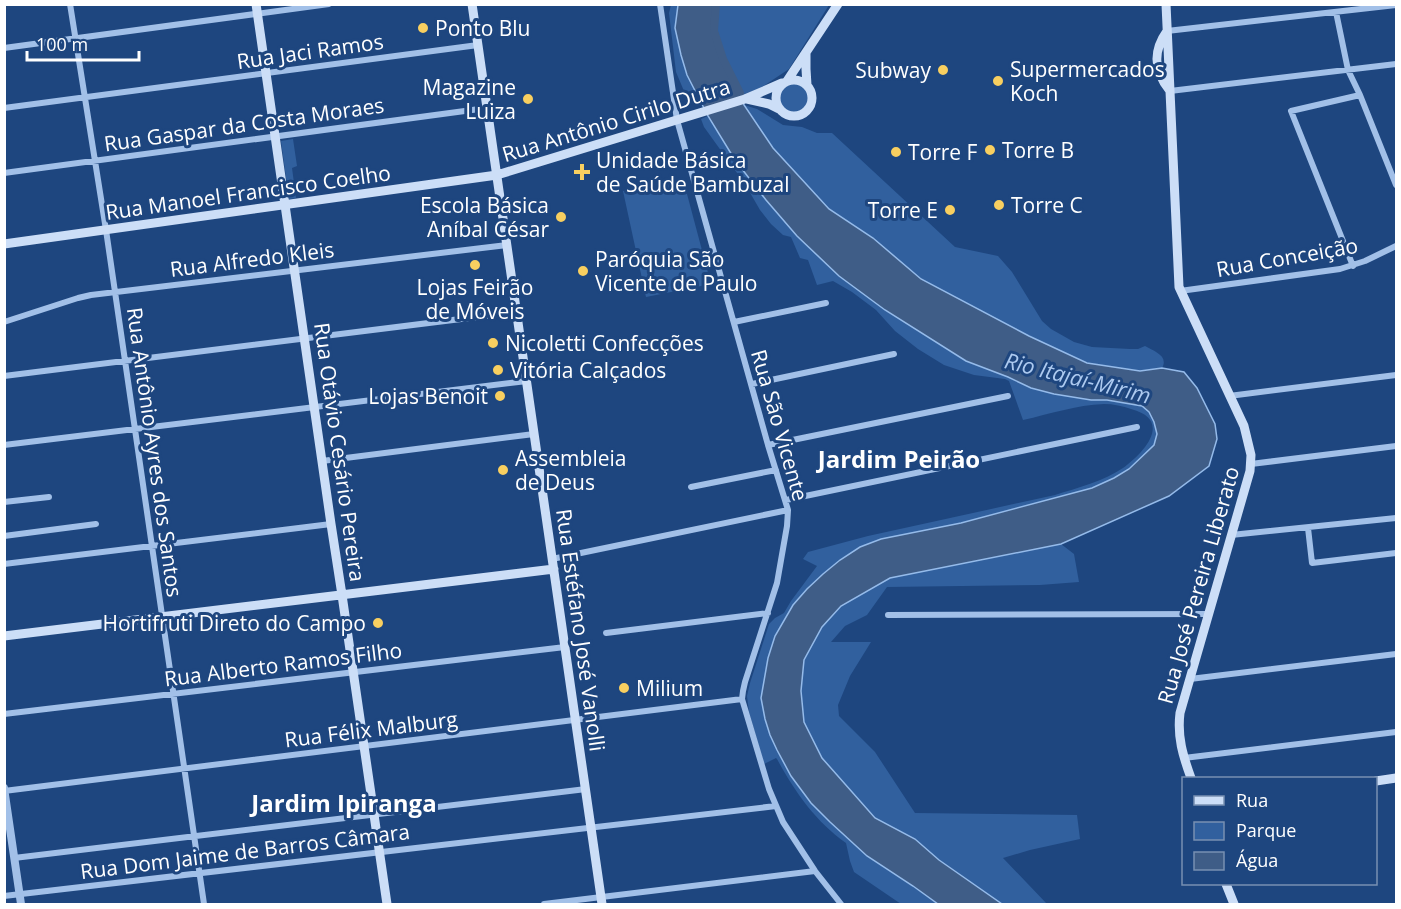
<svg xmlns="http://www.w3.org/2000/svg" width="1401" height="909" viewBox="0 0 1401 909" font-family="'Open Sans',sans-serif">
  <style>
    .green { fill: #31609e }
    .water { fill: #3f5d87; stroke: #95bbea; stroke-width: 1.5 }
    .lines { fill: none; stroke-linecap: round; stroke-linejoin: round }
    .canal { stroke: #3f5d87; stroke-width: 8 }
    .minor { stroke: #a2c0e8; stroke-width: 6 }
    .tertiary { stroke: #a2c0e8; stroke-width: 8 }
    .secondary { stroke: #ccdef7; stroke-width: 9 }
    .poi-dot { fill: #f8cf60; stroke: #1e467f; stroke-width: 2 }
    .labels { text-anchor: middle; dominant-baseline: central; stroke-width: 6; stroke-linejoin: round; paint-order: stroke }
    .poi-label { font-size: 21px; fill: #fff; stroke: #1e467f; text-anchor: start }
    .street-label { font-size: 21px; fill: #fff; stroke: #1e467f }
    .water-label { font-size: 22px; font-style: italic; fill: #adcaf0; stroke: #1e467f }
    .quarter-label { font-size: 24px; font-weight: bold; fill: #fff; stroke: #1e467f }
  </style>
  <rect width="100%" height="100%" fill="#1e467f"/>
  <path class="green" d="M671,5H678L675,28L681,55L687,75L697,94L696,101L689,103L676,72L669,13Z
    M716,5H829L789,69L759,89L741,95L723,59L714,31Z
    M779 98a15 15 0 1 1 30 0a15 15 0 1 1-30 0Z
    M744,105L757,109L783,125L802,127L817,133H832L955,247L998,256L1012,272L1042,321L1051,329L1074,342L1092,347L1130,349H1138L1145,346C1154,351 1169,356 1162,368L1140,371L1087,363L1029,336L921,279L873,238L829,209L773,148Z
    M708,116L745,174L797,236L839,276L885,310L966,361L1008,377L1031,388L1077,398L1107,400L1142,406L1149,412L1154,422L1157,434L1154,445L1129,469L1114,478L1092,488L1064,496L961,523L881,539L860,547L839,560L823,574L807,589L793,605L761,698L765,719L770,735L777,750L791,776L811,803L830,822L867,856L913,886L938,904H901L854,872L850,861L846,843C815,821 795,792 777,759L776,758L764,764L749,712L747,696L750,683L769,624L775,618L784,613L791,601L817,566L803,559L808,552L868,536L1055,495C1077,488 1104,481 1123,468C1145,452 1173,420 1131,409C1123,406 1113,404 1104,404C1076,405 1050,414 1023,420L1009,381L1005,379L974,375L944,365L918,349L895,331L876,310L852,292L833,281L817,285L808,260L800,258L791,237L783,235L771,224L760,210L745,184L704,127L701,119Z
    M293,139L297,166L292,168L296,198L289,199L281,141Z
    M683,179L711,284L646,297L623,191Z
    M1061,544L1074,554L1079,582L1040,585L887,587L867,615L845,626L831,642H871L850,676L838,705L839,716L875,752L915,813L1077,815L1080,839L1030,850L1003,858L1047,904H1001L939,860L915,839L875,818L822,758L804,722L801,691L804,660L822,627L841,606L890,578Z"/>
  <path class="water" d="M678,5H716L714,31L723,59L740,93L744,105L773,148L829,209L873,238L921,279L1029,336L1087,363L1140,371L1162,368L1184,372L1197,388L1215,424L1217,439L1209,466L1169,496L1061,544L890,578L841,606L822,627L804,660L801,691L804,722L822,758L875,818L915,839L939,860L1002,904H938L913,886L867,856L830,822L811,803L791,776L777,750L770,735L765,719L761,698L768,658L775,636L793,605L807,589L823,574L840,560L860,547L881,539L961,523L1092,488L1114,478L1129,469L1154,445L1157,434L1154,422L1149,412L1142,406L1107,400H1091L1054,394L1031,388L1008,377L966,361L885,310L839,276L797,236L766,200L735,160L708,116L687,75L681,55L675,28Z"/>
  <g class="lines">
    <path class="canal" d="M716,4L714,31L723,59L740,93"/>
    <path class="minor" d="M70,4L106,230L204,904
      M660,4L677,120L768,445L788,510L787,526L777,583L745,682L743,691L742,699L769,789L783,822L815,871L841,904
      M1336,12L1348,70L1360,95L1396,185
      M1167,31L1396,5
      M4,48L329,4
      M1170,91L1396,64
      M4,108L478,45
      M4,173L487,108
      M1353,266L1291,111L1360,95
      M1180,291L1340,269L1365,261L1396,246
      M4,322L78,298L91,295L507,245
      M734,322L826,303
      M4,376L517,312
      M752,384L894,354
      M1229,396L1396,375
      M4,445L527,381
      M768,445L1008,396
      M322,461L534,434
      M1251,464L1396,446
      M691,487L776,470
      M786,500L1137,427
      M4,502L49,497
      M1308,528L1312,563L1396,553
      M1231,535L1396,518
      M4,536L96,524
      M552,559L788,510
      M4,564L331,524
      M888,615L1209,614
      M606,633L768,613
      M1190,679L1396,654
      M4,714L565,647
      M1184,758L1396,732
      M4,791L742,699
      M14,858L586,789
      M4,896L776,806
      M544,904L815,871"/>
    <path class="tertiary" d="M4,788L21,904"/>
    <path class="secondary" d="M256,4L331,524L342,595L387,904
      M472,4L602,904
      M1166,4L1179,287L1244,426L1251,455L1250,471L1180,713C1177,737 1183,756 1191,778
      M1167,31C1152,52 1154,71 1170,91
      M806,53V69L807,85
      M776 98a18 18 0 1 1 36 0a18 18 0 1 1-36 0Z
      M787,81L838,4
      M747,99L769,104L779,109
      M4,244L497,175L745,99L782,83
      M4,636L554,569
      M1376,781L1396,778
      M1226,884L1234,904"/>
  </g>
  <g class="poi-dot">
    <circle cx="423" cy="28" r="6"/>
    <circle cx="943" cy="70" r="6"/>
    <circle cx="998" cy="81" r="6"/>
    <circle cx="528" cy="99" r="6"/>
    <circle cx="990" cy="150" r="6"/>
    <circle cx="896" cy="152" r="6"/>
    <path d="M579 163h6v6h6v6h-6v6h-6v-6h-6v-6h6z"/>
    <circle cx="999" cy="205" r="6"/>
    <circle cx="950" cy="210" r="6"/>
    <circle cx="561" cy="217" r="6"/>
    <circle cx="475" cy="265" r="6"/>
    <circle cx="583" cy="271" r="6"/>
    <circle cx="493" cy="343" r="6"/>
    <circle cx="498" cy="370" r="6"/>
    <circle cx="500" cy="396" r="6"/>
    <circle cx="503" cy="470" r="6"/>
    <circle cx="378" cy="623" r="6"/>
    <circle cx="624" cy="688" r="6"/>
  </g>
  <g class="labels">
    <g class="poi-label">
      <text x="435" y="28">Ponto Blu</text>
      <text x="1010" y="69">Supermercados<tspan x="1010" dy="24">Koch</tspan></text>
      <text x="931" y="70" text-anchor="end">Subway</text>
      <text x="516" y="87" text-anchor="end">Magazine<tspan x="516" dy="24">Luiza</tspan></text>
      <text x="1002" y="150">Torre B</text>
      <text x="908" y="152">Torre F</text>
      <text x="596" y="160">Unidade Básica<tspan x="596" dy="24">de Saúde Bambuzal</tspan></text>
      <text x="549" y="205" text-anchor="end">Escola Básica<tspan x="549" dy="24">Aníbal César</tspan></text>
      <text x="1011" y="205">Torre C</text>
      <text x="938" y="210" text-anchor="end">Torre E</text>
      <text x="595" y="259">Paróquia São<tspan x="595" dy="24">Vicente de Paulo</tspan></text>
      <text x="475" y="287" text-anchor="middle">Lojas Feirão<tspan x="475" dy="24">de Móveis</tspan></text>
      <text x="505" y="343">Nicoletti Confecções</text>
      <text x="510" y="370">Vitória Calçados</text>
      <text x="488" y="396" text-anchor="end">Lojas Benoit</text>
      <text x="515" y="458">Assembleia<tspan x="515" dy="24">de Deus</tspan></text>
      <text x="366" y="623" text-anchor="end">Hortifruti Direto do Campo</text>
      <text x="636" y="688">Milium</text>
    </g>
    <g class="street-label">
      <text transform="translate(310 51) rotate(-8)">Rua Jaci Ramos</text>
      <text transform="translate(616 120) rotate(-17)">Rua Antônio Cirilo Dutra</text>
      <text transform="translate(244 124) rotate(-8)">Rua Gaspar da Costa Moraes</text>
      <text transform="translate(248 192) rotate(-8)">Rua Manoel Francisco Coelho</text>
      <text transform="translate(1287 257) rotate(-10)">Rua Conceição</text>
      <text transform="translate(252 259) rotate(-7)">Rua Alfredo Kleis</text>
      <text transform="translate(780 425) rotate(74)">Rua São Vicente</text>
      <text transform="translate(155 452) rotate(82)">Rua Antônio Ayres dos Santos</text>
      <text transform="translate(340 452) rotate(82)">Rua Otávio Cesário Pereira</text>
      <text transform="translate(1198 585) rotate(-74)">Rua José Pereira Liberato</text>
      <text transform="translate(581 630) rotate(82)">Rua Estéfano José Vanolli</text>
      <text transform="translate(283 664) rotate(-7)">Rua Alberto Ramos Filho</text>
      <text transform="translate(371 729) rotate(-7)">Rua Félix Malburg</text>
      <text transform="translate(245 851) rotate(-7)">Rua Dom Jaime de Barros Câmara</text>
    </g>
    <g class="water-label">
      <text transform="translate(1078 377) rotate(14)">Rio Itajaí-Mirim</text>
    </g>
    <g class="quarter-label">
      <text x="899" y="458">Jardim Peirão</text>
      <text x="344" y="802">Jardim Ipiranga</text>
    </g>
  </g>
  <rect width="1401" height="909" fill="none" stroke="#ffffff" stroke-width="12"/>
  <rect x="1182" y="777" width="195" height="108" fill="#1e467f" stroke="#7890b2" stroke-width="1.5"/>
  <rect x="1194" y="796" width="30" height="9" fill="#ccdef7" stroke="#7890b2" stroke-width="1.5"/>
  <text x="1236" y="807" font-size="18" fill="#ffffff">Rua</text>
  <rect x="1194" y="822" width="30" height="18" fill="#31609e" stroke="#7890b2" stroke-width="1.5"/>
  <text x="1236" y="837" font-size="18" fill="#ffffff">Parque</text>
  <rect x="1194" y="852" width="30" height="18" fill="#3f5d87" stroke="#7890b2" stroke-width="1.5"/>
  <text x="1236" y="867" font-size="18" fill="#ffffff">Água</text>
  <path d="M27 51v9h112v-9" fill="none" stroke="#ffffff" stroke-width="3"/>
  <text x="36" y="51" font-size="18" fill="#ffffff" stroke="#1e467f" stroke-width="4.5" paint-order="stroke">100 m</text>
</svg>
